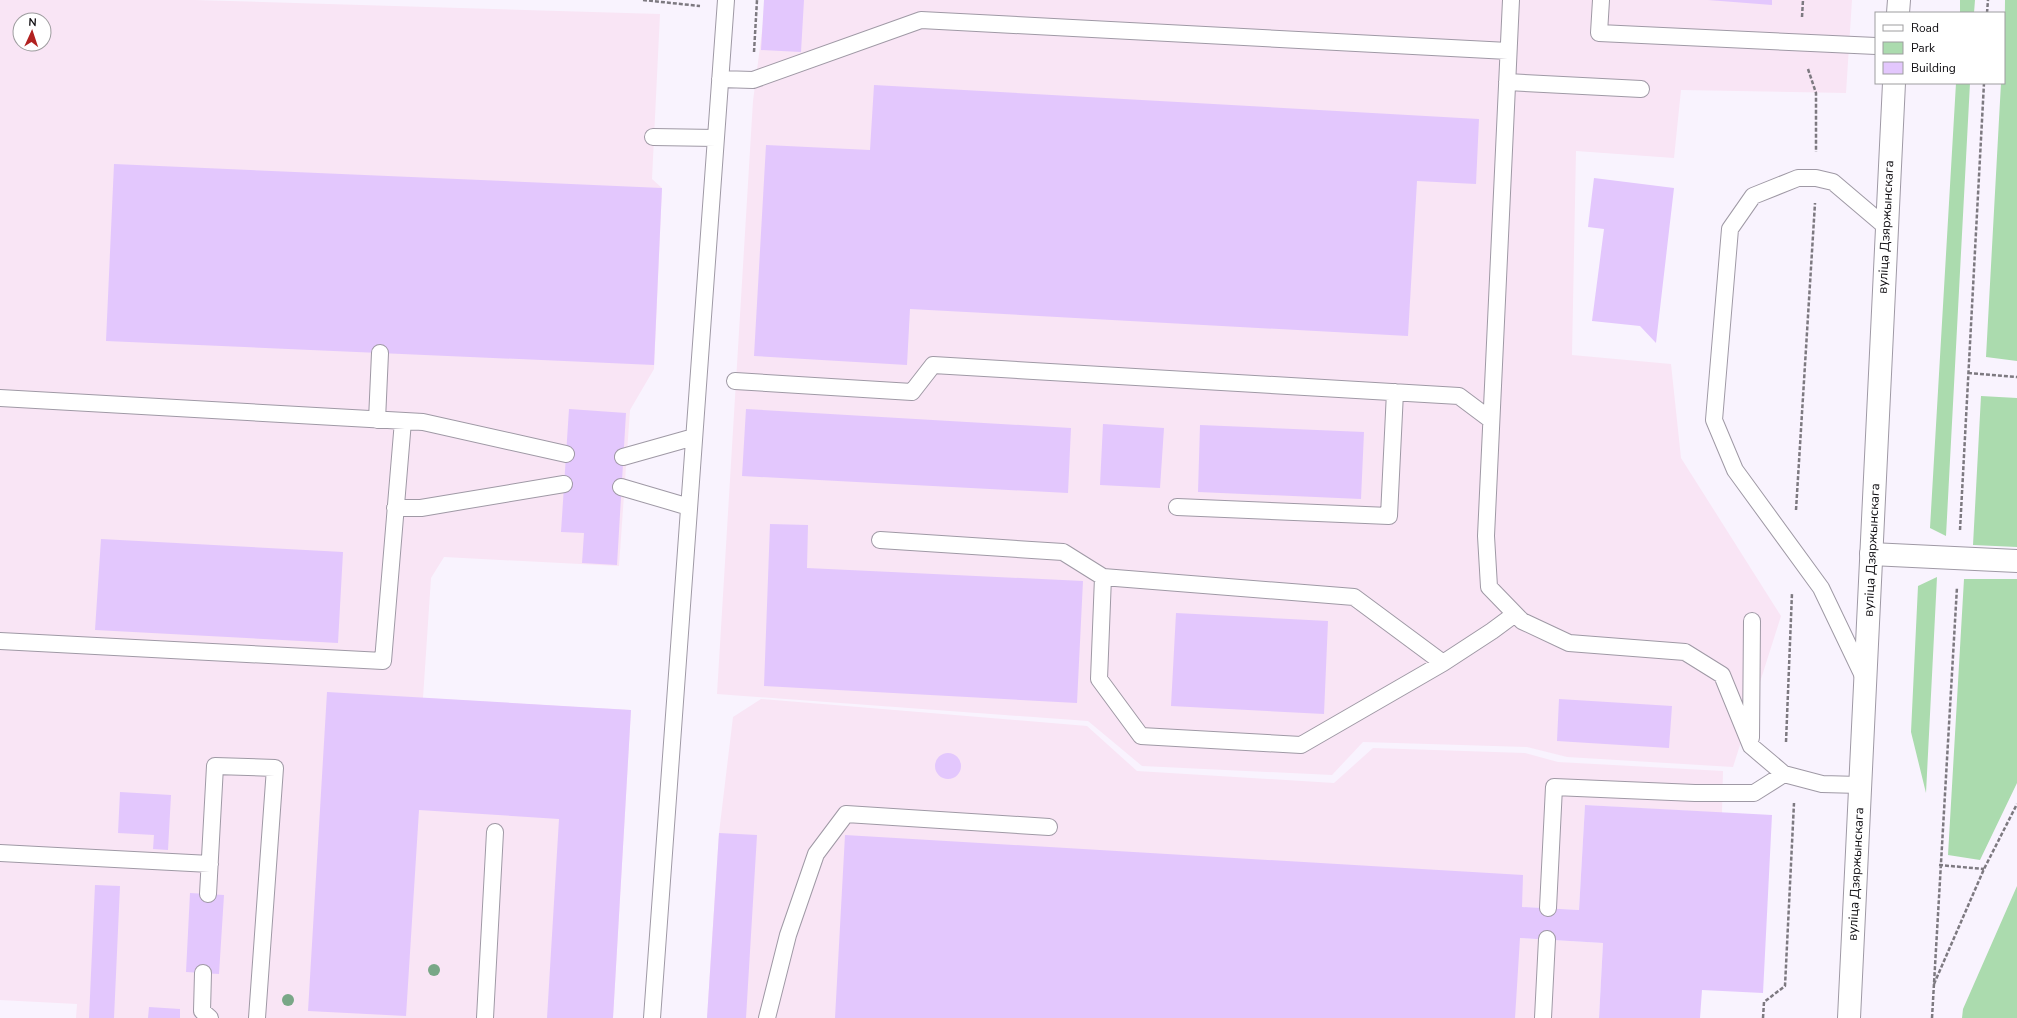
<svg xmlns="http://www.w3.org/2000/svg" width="2017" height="1018" viewBox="0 0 2017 1018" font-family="'Nunito Sans',sans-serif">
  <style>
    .industrial { fill: #f9e5f5; fill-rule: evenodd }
    .green { fill: #abdbae }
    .building { fill: #e3c7fd }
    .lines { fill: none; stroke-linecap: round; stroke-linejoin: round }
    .lane-casing { stroke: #9f99a5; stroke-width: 18 }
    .street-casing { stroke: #9f99a5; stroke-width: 24 }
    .secondary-casing { stroke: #9f99a5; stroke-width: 24 }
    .path { stroke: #7d7980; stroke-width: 2.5; stroke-dasharray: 4 2; stroke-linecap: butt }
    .lane { stroke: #fff; stroke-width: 16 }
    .street { stroke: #fff; stroke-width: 22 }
    .secondary { stroke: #fff; stroke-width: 22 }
    .tree { fill: #79a787 }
    .labels { text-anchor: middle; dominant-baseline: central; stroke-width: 3; stroke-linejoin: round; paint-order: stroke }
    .street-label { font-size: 13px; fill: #0d0b0f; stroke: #fff }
  </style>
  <rect width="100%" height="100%" fill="#f9f3fe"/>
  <path class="industrial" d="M0,0H195L660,14L652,179L662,188L654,369L630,410L619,566L444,557L431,578L423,698L631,710L613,1018H76L77,1004L0,1000ZM20,20H44V44H20Z
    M766,0H1852L1846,93L1681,90L1674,158L1576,151L1572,355L1671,364L1681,458L1781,616L1733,767L1567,757L1527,747L1363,742L1332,775L1142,766L1088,721L717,694L753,101Z
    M761,699L1087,726L1137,771L1334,783L1373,748L1525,753L1558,762L1723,771L1722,813L1585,805L1579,910L1522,907L1520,938L1603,943L1599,1018H707L719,833L733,717Z"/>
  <path class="green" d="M1960,0H1975L1974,13H1960Z
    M2005,0H2017V361L1986,357L2001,83H2004Z
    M1956,83H1970L1946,536L1930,528Z
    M1981,396L2017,398V547L1973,545Z
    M1937,577L1926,793L1911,732L1918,586Z
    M1964,579H2017V783L1980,860L1948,855Z
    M2017,886V1018H1962L1963,1009Z"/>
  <path class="building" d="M764,0H804L801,52L761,50Z
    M1708,0H1772V5Z
    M874,85L1479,119L1476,184L1417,181L1408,336L910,309L907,365L754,356L766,145L870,150Z
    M114,164L662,188L654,365L106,341Z
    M1594,178L1674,188L1656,343L1640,326L1592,321L1604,229L1588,227Z
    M569,409L626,413L617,565L582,563L584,533L561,532Z
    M746,409L1071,428L1068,493L742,476Z
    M1103,424L1164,428L1160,488L1100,485Z
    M1200,425L1364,432L1361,499L1198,492Z
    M770,524L808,525L807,568L1083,581L1077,703L764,686Z
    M101,539L343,552L338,643L95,630Z
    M1176,613L1328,621L1324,714L1171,706Z
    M327,692L631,710L613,1018H547L559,819L419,810L406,1016L308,1011Z
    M1559,699L1672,706L1669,748L1557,741Z
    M935 766a13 13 0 1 1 26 0a13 13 0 1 1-26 0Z
    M120,792L171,795L168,850L153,849L154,835L118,833Z
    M1585,805L1772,815L1763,993L1702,990L1700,1018H1599L1603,943L1520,938L1515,1018H835L845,835L1523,875L1522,907L1579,910Z
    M719,833L757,835L746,1018H707Z
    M95,885L120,886L114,1018H89Z
    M190,893L224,895L219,974L186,972Z
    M149,1007L180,1009V1018H148Z"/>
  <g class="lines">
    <defs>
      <path id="lane" d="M1511,0L1486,536L1489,587L1522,621L1569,643L1685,652L1722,675L1751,746L1784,774L1822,784L1860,785
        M1601,0L1599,33L1876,46
        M720,79L753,80L921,20L1508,51
        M1507,82L1641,89
        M653,137L716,138
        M735,381L912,392L933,365L1459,396L1491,420
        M0,398L423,422L566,454
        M377,420L380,353
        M623,457L694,437
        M621,487L689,507
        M1177,507L1389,516L1395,392
        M395,508H421L564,484
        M880,540L1063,552L1103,577L1354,597L1443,663L1492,631L1515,614
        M1103,577L1099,679L1141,736L1301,745L1443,663
        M0,641L383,661L403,421
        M1865,680L1821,588L1735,470L1714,420L1730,229L1753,196L1798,178H1816L1833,182L1886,227
        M1751,738L1752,621
        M0,853L210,864
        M208,894L215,766L275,768L257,1018
        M1548,908L1554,787L1695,793H1754L1784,774
        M203,973L202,1011L210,1018
        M485,1018L495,832
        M652,1018L726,0
        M767,1018L788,935L816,854L846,814L1049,827
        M1543,1018L1547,939"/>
      <path id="street" d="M1871,554L2017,561"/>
      <path id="secondary" d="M1898,13L1899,0
        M1849,1018L1894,83"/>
    </defs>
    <use href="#lane" class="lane-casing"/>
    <use href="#street" class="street-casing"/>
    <use href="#secondary" class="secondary-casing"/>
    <path class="path" d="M643,0L700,6
      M1987,13L1988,0
      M1802,17L1803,0
      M754,52L757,0
      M1808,69L1816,93V152
      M1968,373L2017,377
      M1796,510L1815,203
      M1960,530L1984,83
      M1786,742L1792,593
      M1939,865L1984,869
      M1934,984L1984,869L2017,804
      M1763,1018L1764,1002L1785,986L1794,803
      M1932,1018L1957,587"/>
    <use href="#lane" class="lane"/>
    <use href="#street" class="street"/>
    <use href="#secondary" class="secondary"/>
  </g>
  <g class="tree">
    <circle cx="434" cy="970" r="6"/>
    <circle cx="288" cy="1000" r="6"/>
  </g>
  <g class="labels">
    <g class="street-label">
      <text transform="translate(1886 227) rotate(-87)">вуліца Дзяржынскага</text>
      <text transform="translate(1872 550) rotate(-87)">вуліца Дзяржынскага</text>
      <text transform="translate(1856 874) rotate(-87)">вуліца Дзяржынскага</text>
    </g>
  </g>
  <rect x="1875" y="12" width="130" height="72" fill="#ffffff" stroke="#9e9d9f"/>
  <rect x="1883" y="25" width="20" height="6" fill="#ffffff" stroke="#9e9d9f"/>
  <text x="1911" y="32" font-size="12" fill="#0d0b0f">Road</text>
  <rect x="1883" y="42" width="20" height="12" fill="#abdbae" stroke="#9e9d9f"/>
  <text x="1911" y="52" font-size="12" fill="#0d0b0f">Park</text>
  <rect x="1883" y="62" width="20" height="12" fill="#e3c7fd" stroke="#9e9d9f"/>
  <text x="1911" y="72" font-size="12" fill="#0d0b0f">Building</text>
  <g transform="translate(32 32) rotate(3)"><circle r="19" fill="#ffffff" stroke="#9e9d9f"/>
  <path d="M0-3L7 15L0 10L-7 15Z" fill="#b12120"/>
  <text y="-6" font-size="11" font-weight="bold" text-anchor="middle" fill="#0d0b0f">N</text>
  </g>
</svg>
